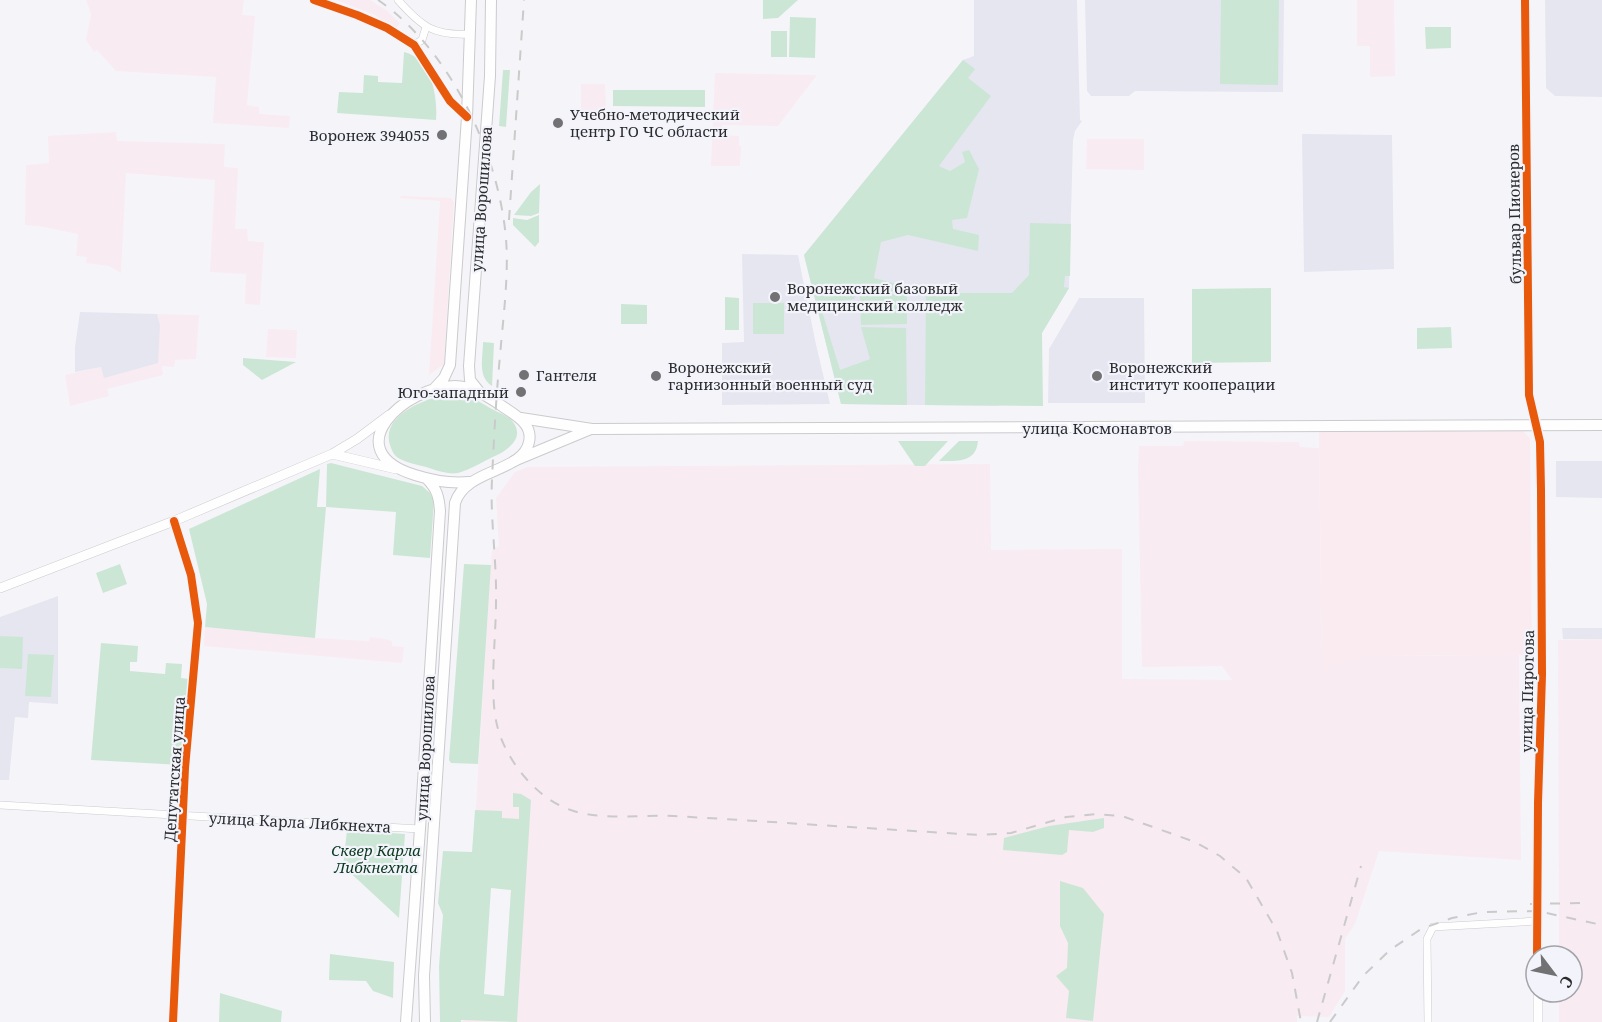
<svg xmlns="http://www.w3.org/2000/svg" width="1602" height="1022" viewBox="0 0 1602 1022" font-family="'Noto Serif',serif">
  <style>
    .commercial { fill: #faebf0 }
    .industrial { fill: #f9ebf2 }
    .built { fill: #e5e6f0 }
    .green { fill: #cce6d5; fill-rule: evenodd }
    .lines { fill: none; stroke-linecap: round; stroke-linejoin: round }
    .minor-casing { stroke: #cbcbce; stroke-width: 8 }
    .tertiary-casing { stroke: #cbcbce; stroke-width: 10 }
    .secondary-casing { stroke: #cbcbce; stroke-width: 12 }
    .primary-casing { stroke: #cbcbce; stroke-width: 12 }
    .minor { stroke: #fefefe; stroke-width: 7 }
    .tertiary { stroke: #fefefe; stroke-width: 9 }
    .secondary { stroke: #fefefe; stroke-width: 10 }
    .primary { stroke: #fefefe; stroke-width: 10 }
    .rail { stroke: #cacaca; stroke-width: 2; stroke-dasharray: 10 10; stroke-linecap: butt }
    .cycleway-casing { stroke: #f3f4fb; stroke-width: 11 }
    .cycleway { stroke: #e8590c; stroke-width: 8 }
    .poi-dot { fill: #727275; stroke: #f3f4fb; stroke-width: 2 }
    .labels { text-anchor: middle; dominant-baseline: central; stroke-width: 4.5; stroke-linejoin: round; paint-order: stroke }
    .poi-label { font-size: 15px; fill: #2b2b2e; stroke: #f3f4fb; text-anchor: start }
    .street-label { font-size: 15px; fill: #2b2b2e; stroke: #f3f4fb }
    .park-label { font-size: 15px; font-style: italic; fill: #0a391f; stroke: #f3f4fb }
  </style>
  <rect width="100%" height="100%" fill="#f5f5f9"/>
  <path class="commercial" d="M401,196L451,198L454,202L444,364L429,375L440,201L400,198Z
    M1522,430L1530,438L1532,655L1367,656L1328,669H1322L1319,431Z"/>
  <path class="industrial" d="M86,0H244L242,15L255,16L247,105L259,107V114L290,116L289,128L213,123L216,77L116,71L97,50L94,52L86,40L91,14Z
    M336,0H370L386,10L400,23L395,30L375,15Z
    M1357,0H1394L1395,76L1370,77V46H1357Z
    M715,73L817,75L778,126L722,125V135L739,136V146H741L740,166H711Z
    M581,84H605L606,107L592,116L581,115Z
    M116,132L117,141L225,144L224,167L238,168L235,229H247L248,241L264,242L260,305L245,304L246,274L210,272L215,180L126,173L121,273L109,266L86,263L87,257L76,256L78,234L38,226L25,225L26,165L49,163L48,136Z
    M1087,139H1144V170L1086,169Z
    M157,314L199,315L196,359L175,360L174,367L162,366L163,375L107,389L109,396L70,406L65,375L101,367L105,378L160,325Z
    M268,329L297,330L296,358L266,357Z
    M1184,441L1299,442L1300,447L1319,448L1322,669H1328L1367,656H1438L1519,654L1521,860L1379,851L1355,924L1345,939V991L1329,1017L1297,1016V1022H461L504,996L511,890L473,853L492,550L499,546L496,498L515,472L528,467L990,464L991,550L1122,549V679L1232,680L1222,666L1142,667L1138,467L1139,446H1183Z
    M205,627L315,638L369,641L370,637L386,639L392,641V646L404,647L402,663L204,646Z
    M1602,639V1022H1559V992H1572V956H1559L1558,640Z"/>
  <path class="built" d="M974,0H1077L1080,120L1082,121L1075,131L1073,140L1069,288L998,406L841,404L804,255L963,60L974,56Z
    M1085,0H1284L1283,92L1135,91L1129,96H1091L1087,91Z
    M1545,0H1602V97L1555,96L1546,88Z
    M1302,134L1392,135L1394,269L1304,272Z
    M742,254L798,255L815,340L830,404L722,405V343L744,342Z
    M1079,298H1144L1145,403H1048L1049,349Z
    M80,312L157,314L160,325L158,363L104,378L101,367L75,372V347Z
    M1556,461H1602V498L1556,497Z
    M58,596V704L29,702L28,718L15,717L9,780H0V617Z
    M1562,628H1602V639H1563Z"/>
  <path class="green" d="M763,0H798L778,18L763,19Z
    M1221,0H1279L1278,85L1220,84Z
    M790,17L816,18L815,58L789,57Z
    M1425,27H1451V48L1426,49Z
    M771,31H787V57H771Z
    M404,52C431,58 438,96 436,120L337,113L339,92L363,93L364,75L378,76V82L402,83Z
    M963,60L975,69L968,78L991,96L939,166L950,171L965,162L962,152L969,150L979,169L967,218L952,220L953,229L979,235L978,251L908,235L881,242L874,278L904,286L902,291L857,292L854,299L820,305L840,370L870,359L861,327L906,328L907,405L841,404L804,255Z
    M503,70H510L506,127L499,126Z
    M613,90H705V107L613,106Z
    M540,184L539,213L531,216L514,215L531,192Z
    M539,215V242L535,247L513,225V218L527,220Z
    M1030,223L1071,224L1070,276H1065L1064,287L1069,288L1042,333L1043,406L925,405L926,293H1012L1029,275Z
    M1271,288V362L1192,363V289Z
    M907,294V324L861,325L860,295Z
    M725,297L739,298V330H725Z
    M753,303H784V334H753Z
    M621,304L647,305V324H621Z
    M1451,327L1452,348L1417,349V328Z
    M483,342L494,343L492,386C477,376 483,358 483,342Z
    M243,358L296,362L262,380L243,365Z
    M453,393C469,394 476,400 490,408C497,412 509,416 513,422C525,438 508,450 495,456C484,461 470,470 458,473C449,475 435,470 426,467C418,465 408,463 400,459C394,456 392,451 390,445C380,414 429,397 453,393Z
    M898,441H948L925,466H915Z
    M959,441H978C976,463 957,461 939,461Z
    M331,463L422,486L430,493L434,501L430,558L393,555L396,512L326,507L315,638L205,627L207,604L189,529L320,469L317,507H326L327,464Z
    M120,564L127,584L103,593L96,573Z
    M464,564L491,565L478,764L451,763L449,760Z
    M0,636L23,637L22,669L0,668Z
    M101,643L138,646L137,662H130V671L165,674L166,663L182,664L181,678L189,679L181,765L91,760Z
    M28,654L54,655L51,697L25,696Z
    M513,793L521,794L531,800L517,1022L461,1020V1022H440L439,966L443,915L438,903L443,851L472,852L475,810L502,811V818L519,819V807H513ZM491,888L511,890L504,996L484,994Z
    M1104,818V828L1093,832L1069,830L1067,852L1062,855L1003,850L1004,838L1049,826Z
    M347,830L405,834L399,918L343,866Z
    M1060,881L1083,888L1104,914L1093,1021L1066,1018L1069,991L1056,976L1067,968L1068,943L1060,926Z
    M330,954L394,962L393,998L373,991L366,981L329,980Z
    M220,993L282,1011L281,1022H219Z"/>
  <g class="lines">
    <defs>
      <path id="minor" d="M314,0L357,15L387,28L414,45L450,101L467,117
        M398,0C421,26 433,36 470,34
        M414,45L422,40L426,27
        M0,805L420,829
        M173,1022L185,768L198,623L191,575L174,521
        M1428,1022L1427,939L1433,927L1537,921"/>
      <path id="tertiary" d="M1525,0L1529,395L1540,442L1541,490L1542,675L1538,803L1537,956
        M332,454L396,469
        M0,588L174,521L332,454L357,439L389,415
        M1538,992V1022"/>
      <path id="secondary" d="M521,418L592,429L1602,425
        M514,461L591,429"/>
      <path id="primary" d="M432,391L444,378L450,365L467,117L471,0
        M481,394L470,380L469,366L490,76L491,0
        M406,1022L420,829L440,511C439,497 437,489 427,479
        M425,1022L424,976L455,503C466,468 523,473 529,442C533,425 517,416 505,408C490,398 473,386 455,386C405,386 335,450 415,475C434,481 450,484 469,482"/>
    </defs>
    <use href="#minor" class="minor-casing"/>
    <use href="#tertiary" class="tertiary-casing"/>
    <use href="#secondary" class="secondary-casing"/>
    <use href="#primary" class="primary-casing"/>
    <use href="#minor" class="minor"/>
    <use href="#tertiary" class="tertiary"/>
    <use href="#secondary" class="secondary"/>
    <use href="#primary" class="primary"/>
    <path class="rail" d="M378,0C450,49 499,154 506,239C509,275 503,319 500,356C496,397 494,438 492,479C490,520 497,561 496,602C496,638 489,692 497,725C504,756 531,791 559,805C593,823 637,814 674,816C775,822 877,829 979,835L1011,833L1066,817L1096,814L1122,816L1195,842L1220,856L1246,878L1277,931L1292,973L1301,1022
      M509,220L524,0
      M1530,904L1580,903
      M1317,1022L1361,866
      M1330,1022L1363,976L1390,950L1421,929L1452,918L1483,912L1537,911L1602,925"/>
    <defs>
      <path id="cycleway" d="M314,0L357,15L387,28L414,45L450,101L467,117
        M1525,0L1529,395L1540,442L1541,490L1542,675L1538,803L1537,956
        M173,1022L185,768L198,623L191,575L174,521"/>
    </defs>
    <use href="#cycleway" class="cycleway-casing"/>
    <use href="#cycleway" class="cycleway"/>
  </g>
  <g class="poi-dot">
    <circle cx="558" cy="123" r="6"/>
    <circle cx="442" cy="135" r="6"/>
    <circle cx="775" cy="297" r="6"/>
    <circle cx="524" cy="375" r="6"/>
    <circle cx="656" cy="376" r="6"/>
    <circle cx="1097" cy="376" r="6"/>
    <circle cx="521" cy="392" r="6"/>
  </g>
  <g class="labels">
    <g class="poi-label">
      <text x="570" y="114">Учебно-методический<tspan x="570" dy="17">центр ГО ЧС области</tspan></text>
      <text x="430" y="135" text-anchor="end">Воронеж 394055</text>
      <text x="787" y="288">Воронежский базовый<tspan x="787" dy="17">медицинский колледж</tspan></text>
      <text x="668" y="367">Воронежский<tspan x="668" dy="17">гарнизонный военный суд</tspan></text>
      <text x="1109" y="367">Воронежский<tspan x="1109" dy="17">институт кооперации</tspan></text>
      <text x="536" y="375">Гантеля</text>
      <text x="509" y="392" text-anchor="end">Юго-западный</text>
    </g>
    <g class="street-label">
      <text transform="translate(481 199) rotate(-86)">улица Ворошилова</text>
      <text transform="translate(1514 214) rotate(-91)">бульвар Пионеров</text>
      <text x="1097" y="428">улица Космонавтов</text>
      <text transform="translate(1527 691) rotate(-89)">улица Пирогова</text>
      <text transform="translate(425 748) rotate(-87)">улица Ворошилова</text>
      <text transform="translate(174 769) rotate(-86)">Депутатская улица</text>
      <text transform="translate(300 822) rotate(3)">улица Карла Либкнехта</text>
    </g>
    <g class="park-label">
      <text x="376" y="850">Сквер Карла<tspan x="376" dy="17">Либкнехта</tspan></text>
    </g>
  </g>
  <g transform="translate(1554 974) rotate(122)"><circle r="28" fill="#f3f4fb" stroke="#a3a4a9" stroke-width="1.5"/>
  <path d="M0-4.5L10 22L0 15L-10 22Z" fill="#727275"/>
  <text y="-9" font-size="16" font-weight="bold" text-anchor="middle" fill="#2b2b2e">С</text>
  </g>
</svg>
